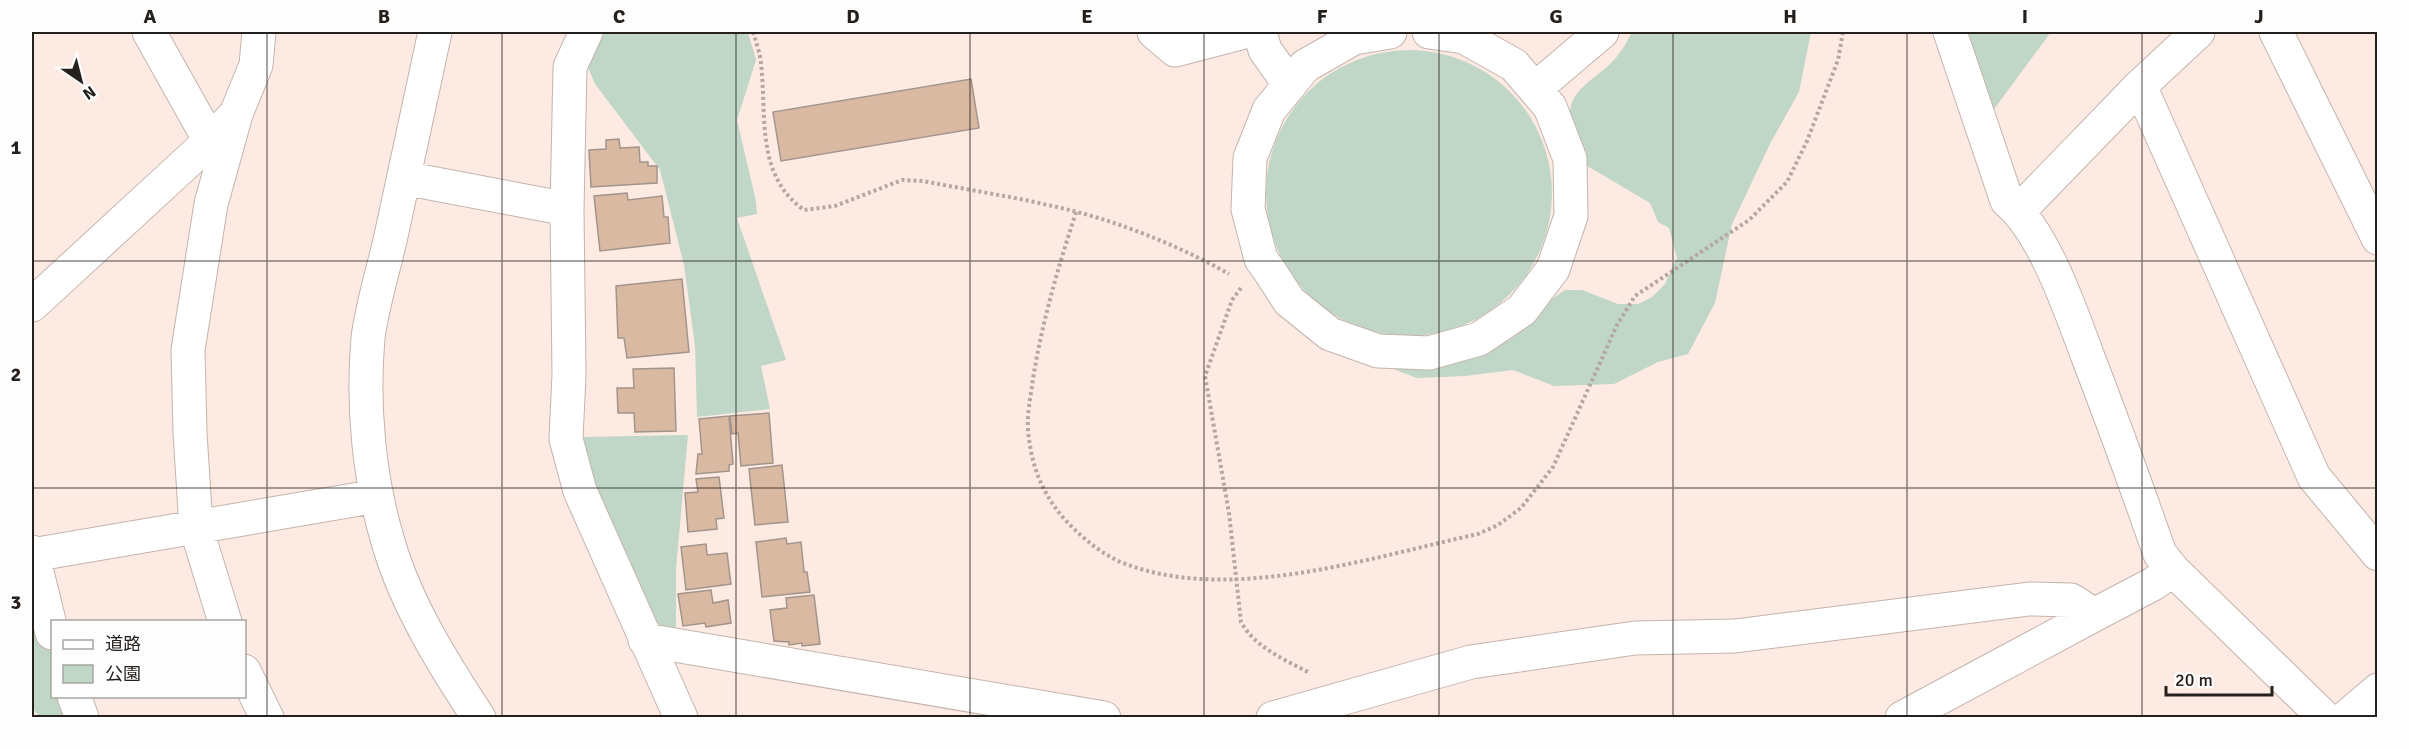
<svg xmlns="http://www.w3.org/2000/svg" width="2409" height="749" viewBox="0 0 2409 749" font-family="Signika,'Noto Sans JP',sans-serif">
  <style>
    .green { fill: #c0d6c7 }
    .building { fill: #dab9a3; stroke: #a2948a; stroke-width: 1.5 }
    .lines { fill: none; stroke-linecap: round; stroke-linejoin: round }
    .minor-casing { stroke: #c4b4ac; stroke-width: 35 }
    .path { stroke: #b5a7a0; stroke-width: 4; stroke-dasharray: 3 3; stroke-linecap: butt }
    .minor { stroke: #fff; stroke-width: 33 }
    .grid { fill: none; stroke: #26201d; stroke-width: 1.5; stroke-opacity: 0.55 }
    .neatline { fill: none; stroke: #26201d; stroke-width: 2 }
    .grid-label { font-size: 20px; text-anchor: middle; font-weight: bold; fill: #26201d }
  </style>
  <rect width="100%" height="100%" fill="#fdebe3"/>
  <path class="green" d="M597,32H748L756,60L737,120L756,201L757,214L737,218L786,360L761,366L770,409L697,417L695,346L684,265L660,170L595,84L585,60Z
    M1632,32H1811L1799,92L1771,142L1732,224L1715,303L1688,354L1658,362L1614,384L1554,386L1513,370L1465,376L1417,378L1388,367L1482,355L1512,338L1530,323L1547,302L1565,290H1582L1618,304H1638L1652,297L1665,284L1677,258L1669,228L1658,222L1650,203L1584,164C1580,155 1569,120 1570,111C1572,90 1595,78 1608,66C1619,56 1626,44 1632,32Z
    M1958,32H2051L1989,116Z
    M1266 193a143 143 0 1 1 286 0a143 143 0 1 1-286 0Z
    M688,435L676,569V628L657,624L593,482L582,437Z
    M32,576L52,642V696L70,697L76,717H39L32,707Z"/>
  <path class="building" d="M971,79L979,128L781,161L773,112Z
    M619,139L620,148L639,147L640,162H648V166H657V183L591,187L589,150L606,149V140Z
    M627,193L628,200L662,196L664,217H668L670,243L600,251L594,196Z
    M682,279L689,352L627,358L624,338H618L616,286Z
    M674,368L676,431L635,432L634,413H618L617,388H634L633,369Z
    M769,413L773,463L741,466L738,433L732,434L730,416Z
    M729,416L733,464L729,465V471L696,474L698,454H702L699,419Z
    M782,465L788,522L755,525L749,469Z
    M719,477L724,518L716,519L717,529L688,532L685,493L698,492L696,479Z
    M786,538L787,544L801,542L804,572H807L810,592L762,597L756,542Z
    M706,544L707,555L727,553L731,584L686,590L681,547Z
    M711,590L713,603L728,600L731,623L706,627L705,623L683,626L678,594Z
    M814,595L820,644L802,646V643L789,645V642L774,641L770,610L787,608L786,598Z"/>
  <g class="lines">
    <defs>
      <path id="minor" d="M149,32L210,141
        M435,32C420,100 406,168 391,236C384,268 372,305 368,338C362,406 369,480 389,545C407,606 444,665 479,718
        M586,32L570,67L567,209L569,375L566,439L580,491L681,718
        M1154,32L1175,50L1244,32
        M1260,32L1265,50L1290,85
        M1390,32L1354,38L1305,66L1269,110L1250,158L1248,209L1261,259L1269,270L1289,301L1330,334L1378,351L1429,353L1479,339L1522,310L1553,269L1571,216L1570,159L1550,107L1514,65L1464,37L1429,32
        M1950,32L2007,201C2044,231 2071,312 2088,357C2113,422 2137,488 2160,554L2173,570L2325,718
        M2276,32L2378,238
        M2140,86L2314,477L2378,554
        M1535,89L1602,32
        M404,178L567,209
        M2019,211L2140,86L2198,32
        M32,305L210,141L235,115
        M32,552L52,633
        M32,555L377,496
        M225,622L196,527L190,433L188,350L211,204L236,114L256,65L259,32
        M645,640L1104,718
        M244,671L267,718
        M74,696L82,718
        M1273,718L1471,662L1635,638L1735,636L2029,599L2071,600L2094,615L2153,584L2173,570
        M1902,718L2094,615
        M2345,718L2378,690"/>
    </defs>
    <use href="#minor" class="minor-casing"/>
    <path class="path" d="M753,32C756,42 760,53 761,63C767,116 755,175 804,210L835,206L902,180L923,181C989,194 1057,203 1120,225C1157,238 1196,255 1229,274
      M1076,212C1058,268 1042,322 1033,379C1031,395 1027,412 1028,429C1031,469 1045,501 1074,529C1089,543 1106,557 1126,564C1231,604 1372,557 1478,534L1498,525L1521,508L1553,467L1617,325L1635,296L1749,220L1787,182L1807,141L1838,60L1843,32
      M1241,288L1232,300L1205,376L1229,513L1241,622C1255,647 1283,659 1308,672"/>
    <use href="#minor" class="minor"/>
  </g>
  <path class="grid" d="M267,32V718M502,32V718M736,32V718M970,32V718M1204,32V718M1439,32V718M1673,32V718M1907,32V718M2142,32V718M32,261H2378M32,488H2378"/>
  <rect width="2409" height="749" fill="none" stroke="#fdfdfd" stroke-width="66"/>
  <rect x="51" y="620" width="195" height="78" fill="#fdfdfd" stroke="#a7a5a3" stroke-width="1.5"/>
  <rect x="63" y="640" width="30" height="9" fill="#ffffff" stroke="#a7a5a3" stroke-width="1.5"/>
  <text x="105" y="650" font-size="18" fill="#26201d">道路</text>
  <rect x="63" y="665" width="30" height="18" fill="#c0d6c7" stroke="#a7a5a3" stroke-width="1.5"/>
  <text x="105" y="680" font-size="18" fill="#26201d">公園</text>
  <g transform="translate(81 81) rotate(145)" stroke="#fdfdfd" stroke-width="4.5" paint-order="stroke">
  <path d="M0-4.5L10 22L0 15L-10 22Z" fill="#26201d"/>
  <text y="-9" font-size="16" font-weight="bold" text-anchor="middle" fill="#26201d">N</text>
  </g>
  <path d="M2166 686v9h106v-9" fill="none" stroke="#26201d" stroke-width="3"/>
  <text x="2175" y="686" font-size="18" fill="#26201d" stroke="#fdfdfd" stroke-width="4.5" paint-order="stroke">20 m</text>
  <rect x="33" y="33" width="2343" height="683" class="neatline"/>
  <g class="grid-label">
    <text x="150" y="23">A</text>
    <text x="384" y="23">B</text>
    <text x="619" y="23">C</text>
    <text x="853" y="23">D</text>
    <text x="1087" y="23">E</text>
    <text x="1322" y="23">F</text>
    <text x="1556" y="23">G</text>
    <text x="1790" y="23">H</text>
    <text x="2025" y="23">I</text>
    <text x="2259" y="23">J</text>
    <text x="16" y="154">1</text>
    <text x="16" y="381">2</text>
    <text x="16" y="609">3</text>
  </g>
</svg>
